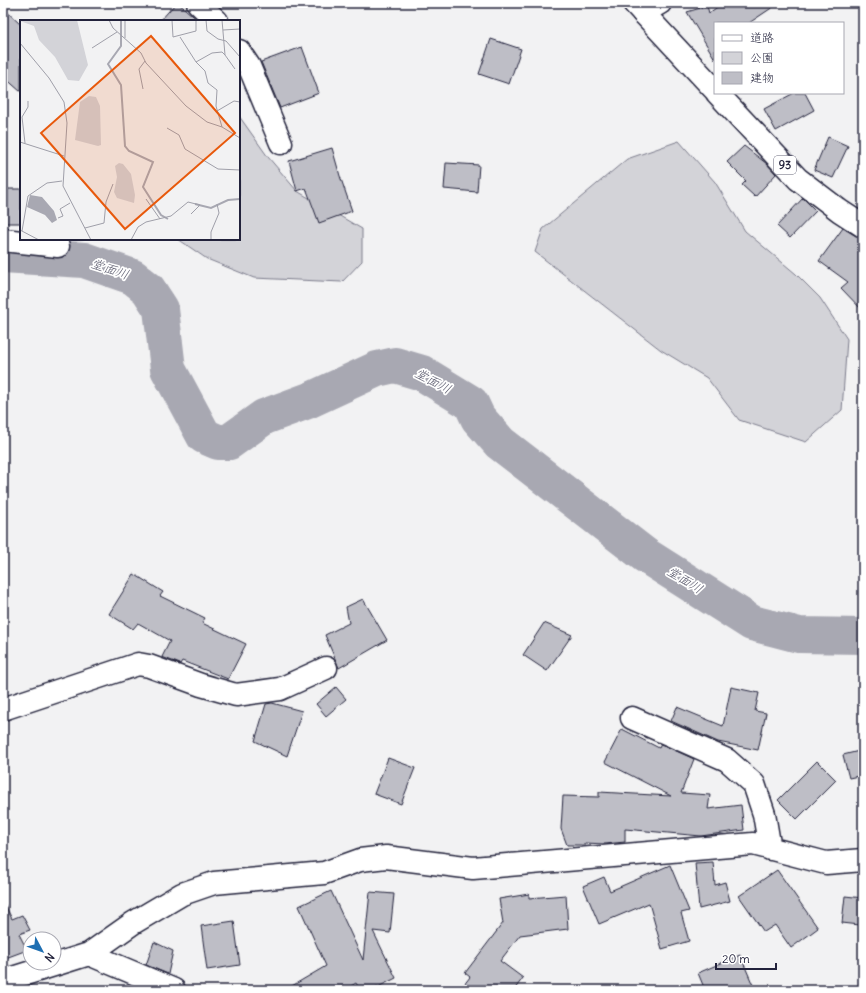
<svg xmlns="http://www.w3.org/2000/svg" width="866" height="993" viewBox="0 0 866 993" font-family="Delius,'Klee One',sans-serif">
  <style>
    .green { fill: #d3d3d8; stroke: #7a7a8a }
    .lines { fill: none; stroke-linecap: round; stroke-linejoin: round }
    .river { stroke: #a8a8b2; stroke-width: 36 }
    .building { fill: #bebec6; stroke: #22223b }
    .street-casing { stroke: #22223b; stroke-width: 25 }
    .primary-casing { stroke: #22223b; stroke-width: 25 }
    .street { stroke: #fff; stroke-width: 22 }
    .primary { stroke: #fff; stroke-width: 22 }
    .labels { text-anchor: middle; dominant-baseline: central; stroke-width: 3.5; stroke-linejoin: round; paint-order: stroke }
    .shield { fill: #fff; stroke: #646476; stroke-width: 1 }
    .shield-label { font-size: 11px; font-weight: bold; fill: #22223b }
    .water-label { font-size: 13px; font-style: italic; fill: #58586b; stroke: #fff }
    .inset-river { fill: none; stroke: #a8a8b2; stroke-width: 2 }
    .inset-road { fill: none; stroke: #9f9fa9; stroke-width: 1 }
    .view { fill: #e8590c; fill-opacity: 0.15; stroke: #e8590c; stroke-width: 2 }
    .inset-edge { fill: none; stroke: #22223b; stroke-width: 2 }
  </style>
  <rect width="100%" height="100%" fill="#f2f2f3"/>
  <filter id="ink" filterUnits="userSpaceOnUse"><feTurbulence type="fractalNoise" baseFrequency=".025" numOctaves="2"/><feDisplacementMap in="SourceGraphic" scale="8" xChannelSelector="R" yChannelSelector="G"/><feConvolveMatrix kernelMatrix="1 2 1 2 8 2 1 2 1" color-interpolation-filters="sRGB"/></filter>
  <g filter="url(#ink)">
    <path class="green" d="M239,116L268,157L297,191L362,229V261L342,282L254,278L207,259L178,239H239Z
      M679,141L715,182L745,231L796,274L820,298L847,339L842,410L806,442L739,420L707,378L661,350L535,252L543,229L627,159Z"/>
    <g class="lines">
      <path class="river" d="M3,255L84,260L133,277L148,289L161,309L168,369L204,436L218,442H229L264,417L310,400L377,369L395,365L422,373L471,403L478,418L500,443L645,555L752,623L799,635L863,636"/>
    </g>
    <path class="building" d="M176,3H178L199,21H160Z
      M723,3H779L749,23H715V59L687,12L707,6L709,13Z
      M3,8L21,25V92L3,76Z
      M491,39L521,49L509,84L479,74Z
      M302,47L319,93L280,108L261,62Z
      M794,93H805L814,110L776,131L764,109Z
      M828,137L848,146L833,178L814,170Z
      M744,146L767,164L776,174L755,197L742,185L746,181L727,162Z
      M332,148L340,176L352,211L319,223L306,188L297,191L289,161Z
      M446,163L479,165L477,192L444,189Z
      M3,189H21V223H3Z
      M803,198L816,211L790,238L777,226Z
      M843,228L856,236L863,238V311L841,288L848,282L819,261Z
      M134,574L163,592L160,596L205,618L202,623L246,644L228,679L182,661L180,664L162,657L170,641L138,623L133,629L109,614Z
      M363,599L387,640L339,668L325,635L349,623L346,607Z
      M544,623L572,635L547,671L523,655Z
      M336,687L346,699L326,716L316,704Z
      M731,687L759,693L755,711L766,713L758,750L718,742L671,721L677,707L723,726Z
      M272,703L302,711L287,756L255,741L266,704Z
      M622,729L659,748L661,744L694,759L681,793L710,795L708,809L741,805L744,830L701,836L625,829V842L605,844L585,843V845H567L561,829L563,796L599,797V792L671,796L605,762Z
      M863,750V775L849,778L843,755Z
      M388,758L415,768L401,804L374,794Z
      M817,761L836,780L797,819L778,800Z
      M713,862L715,885L725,882L730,901L699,909L695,863Z
      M670,865L689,911L681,913L689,941L662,949L649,903L599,924L583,886L604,877L610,891Z
      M777,870L818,928L791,948L775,925L764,932L739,896Z
      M331,891L363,960L370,892L394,894L390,933L373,931L396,978L376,988L377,990H360L356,983L344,990H285L326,966L299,906Z
      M529,894V898L566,895L568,929L520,935L500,961L523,978L514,990H460L470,977L465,973L503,923L499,899Z
      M845,896L863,898L860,925L842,923Z
      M3,901L12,919L22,915L30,930L19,934L27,950L3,959Z
      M234,921L240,965L207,970L201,926Z
      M154,942L173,951L168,974L146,965Z
      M740,955L755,990H705L698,973Z"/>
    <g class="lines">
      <defs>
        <path id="street" d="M198,3L217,21
          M643,13L660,3
          M239,51L249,66L281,143
          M3,240L58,246
          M3,709L138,664L149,666L201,685L236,695L280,689L326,668
          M632,718L727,760L754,784L764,814L770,849
          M89,954L174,990
          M3,981L89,954L133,923L182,894L214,883L324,873L360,860L386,857L473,868L753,844L826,863L863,860"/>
        <path id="primary" d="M634,3L715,90
          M717,93L798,179L840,211L863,226"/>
      </defs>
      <use href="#street" class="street-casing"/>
      <use href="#primary" class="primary-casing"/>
      <use href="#street" class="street"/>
      <use href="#primary" class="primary"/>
    </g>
  </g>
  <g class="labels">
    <rect class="shield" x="774" y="156" width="22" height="18" rx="3"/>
    <g class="shield-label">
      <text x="785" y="165">93</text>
    </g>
    <g class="water-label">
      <text transform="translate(110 269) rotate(19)">堂面川</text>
      <text transform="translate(433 381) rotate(28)">堂面川</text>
      <text transform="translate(685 580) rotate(32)">堂面川</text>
    </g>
  </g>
  <g transform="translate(20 20)">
    <rect width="220" height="220" fill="#f2f2f3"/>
    <path d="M57,0L68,45L59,61L48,60L35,37L19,20L14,6L0,1ZM69,76L76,77L80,86L81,125L78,126L55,120L60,82ZM99,143L103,144L111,154L115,175L114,183L97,178L94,172L97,157L95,146Z" fill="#d3d3d8"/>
    <path d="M10,175L22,177L34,191L37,200L32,203L25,195L7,187Z" fill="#a8a8b2"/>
    <path class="inset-river" d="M101,0V26L88,44L101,65L105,126L109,131L133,142L123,167L141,195L148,199M175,184L191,188L208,180L220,179"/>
    <path class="inset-road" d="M89,0L93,8L121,33L126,43L166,86L187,102L202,107L220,118M105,0V18M152,0L153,17L176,11V0M186,0L187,11L198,19L206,21L220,37M202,0L205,35L215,49M203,10L220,9M160,17L176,42L192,33L202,32L205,35M0,23L29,58L44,82L47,103L43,166L71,220M72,28L97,12M176,42L185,51L188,63L197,70L196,86L202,107M123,69L119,49L125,41M197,91L214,81L220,82M147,108L159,115L165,129L198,149L220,150M0,122L44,136M5,123L2,97L8,87V81M126,179L140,199M38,198L43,196L40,189L50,183M65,208L84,203L86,182L93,164M0,210L19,220M2,211L8,176L27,163L42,161M111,220L118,207L126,202L151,196L168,182L180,185L171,194M191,220V212L199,193L197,184"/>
    <path class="view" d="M131,16L215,113L105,209L21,113Z"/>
    <rect width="220" height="220" class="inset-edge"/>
  </g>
  <rect width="866" height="993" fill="none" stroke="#fff" stroke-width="16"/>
  <rect x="8" y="8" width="850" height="977" fill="none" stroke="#22223b" stroke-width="1.5" filter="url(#ink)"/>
  <rect x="714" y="22" width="130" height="72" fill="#ffffff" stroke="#a7a7b1"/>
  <rect x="722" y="35" width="20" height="6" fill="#ffffff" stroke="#a7a7b1"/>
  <text x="750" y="42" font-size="12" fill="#22223b">道路</text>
  <rect x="722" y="52" width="20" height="12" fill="#d3d3d8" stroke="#a7a7b1"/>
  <text x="750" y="62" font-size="12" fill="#22223b">公園</text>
  <rect x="722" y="72" width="20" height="12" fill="#bebec6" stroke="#a7a7b1"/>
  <text x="750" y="82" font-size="12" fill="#22223b">建物</text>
  <g transform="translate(42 951) rotate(131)"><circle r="19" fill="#ffffff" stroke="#a7a7b1"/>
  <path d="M0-3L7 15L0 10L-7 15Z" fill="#1f6fb2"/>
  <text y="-6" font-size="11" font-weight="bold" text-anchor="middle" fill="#22223b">N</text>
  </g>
  <path d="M716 963v6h60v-6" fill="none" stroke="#22223b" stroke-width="2"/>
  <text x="722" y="963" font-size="12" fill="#22223b" stroke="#ffffff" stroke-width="3" paint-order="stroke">20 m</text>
</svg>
